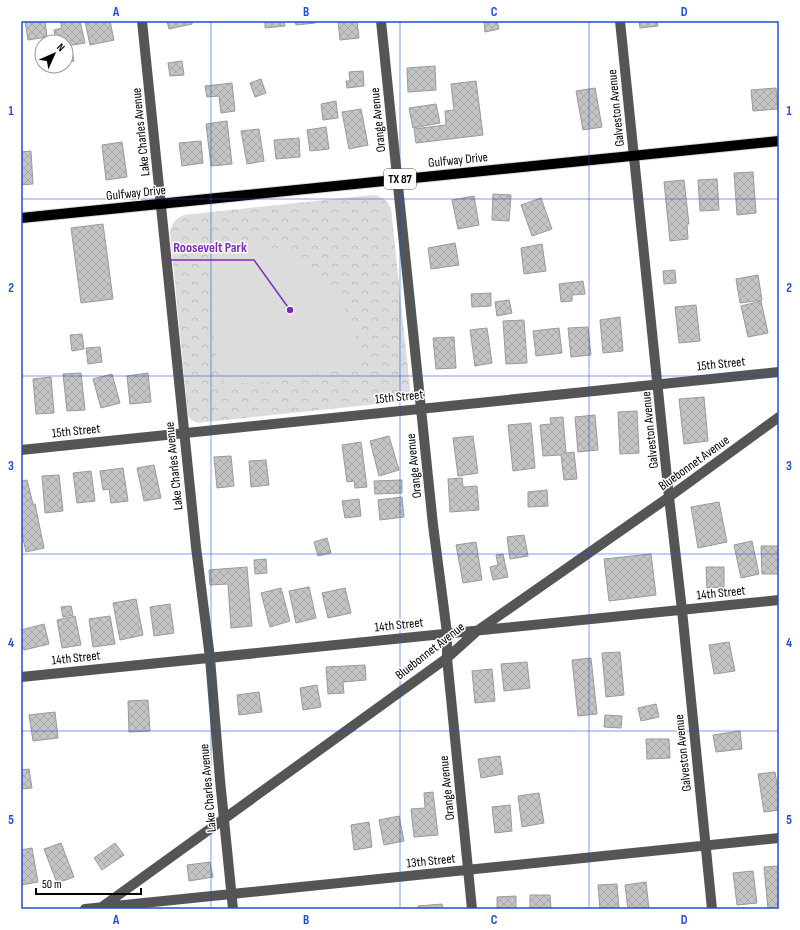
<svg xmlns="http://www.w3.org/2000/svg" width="800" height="930" viewBox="0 0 800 930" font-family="'Sofia Sans Condensed',sans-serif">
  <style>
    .park { fill: url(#park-crowns) }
    .garden { fill: #dcdcdc }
    .building { fill: url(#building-cross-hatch); stroke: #999 }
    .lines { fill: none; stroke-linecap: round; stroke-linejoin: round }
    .major-casing { stroke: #dbdbdb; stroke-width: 12 }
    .minor { stroke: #555; stroke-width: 10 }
    .major { stroke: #000; stroke-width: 10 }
    .grid { fill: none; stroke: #1d4ed8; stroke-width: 1; stroke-opacity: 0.55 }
    .labels { text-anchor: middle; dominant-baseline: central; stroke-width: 3; stroke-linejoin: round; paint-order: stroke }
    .shield { fill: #fff; stroke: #4c4c4c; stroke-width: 1 }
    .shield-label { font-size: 12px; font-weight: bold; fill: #000 }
    .street-label { font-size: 13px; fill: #000; stroke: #fff }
    .leader { fill: none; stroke: #7b2cbf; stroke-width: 1.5 }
    .callout-dot { fill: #7b2cbf; stroke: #fff; stroke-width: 1.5 }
    .callout-label { font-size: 14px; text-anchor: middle; font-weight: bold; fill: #7b2cbf; stroke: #fff; stroke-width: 3; stroke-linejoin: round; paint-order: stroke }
    .neatline { fill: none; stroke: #1d4ed8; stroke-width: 1.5 }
    .grid-label { font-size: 13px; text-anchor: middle; font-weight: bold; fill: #1d4ed8 }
  </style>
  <defs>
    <pattern id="park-crowns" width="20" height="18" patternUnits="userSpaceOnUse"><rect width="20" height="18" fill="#dcdcdc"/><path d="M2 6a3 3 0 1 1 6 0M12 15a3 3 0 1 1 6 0" fill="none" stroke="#bbb"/></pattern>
    <pattern id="building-cross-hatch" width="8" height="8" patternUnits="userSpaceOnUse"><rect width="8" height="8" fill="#c4c4c4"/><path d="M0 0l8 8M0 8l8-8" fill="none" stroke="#a7a7a7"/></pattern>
  </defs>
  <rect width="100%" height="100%" fill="#fff"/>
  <path class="park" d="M372,195C382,196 386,200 391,208L410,388L409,394L403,401L397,402L197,423L190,419L188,415L170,232C172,223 176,218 184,215Z"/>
  <path class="garden" d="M226,241C237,242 249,242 260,244C303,254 340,287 354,329C358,341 360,353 362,365L279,381L229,384C224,382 219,378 218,372L211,315L210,243Z"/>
  <path class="building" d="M25,21H45L47,37L28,40Z
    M60,21H80L85,43L66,46V42H56L54,30L62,28Z
    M85,21H110L114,40L90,45Z
    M167,21H192V24L169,29Z
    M265,21H284L285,26L265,28Z
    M295,21H315V23L296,25Z
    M338,21H357L359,38L340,40Z
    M484,21H497L499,29L485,32Z
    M639,21H657L658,26L640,28Z
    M71,47L74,61L66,63V49Z
    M182,61L184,75L170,76L168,63Z
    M435,66L436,90L408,92L407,68Z
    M363,71L364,86L347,88L346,81H350L349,72Z
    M261,79L266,93L255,97L250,83Z
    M476,81L483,135L416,143L414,129L446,125L445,111L454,110L451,84Z
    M232,83L235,111L221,113L219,96L207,97L205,86Z
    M595,88L602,127L583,130L576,91Z
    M776,88L778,109L753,111L751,90Z
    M336,101L338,118L323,120L321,104Z
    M436,104L440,123L413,128L409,108Z
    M361,109L368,145L349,149L342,112Z
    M227,121L232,164L211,166L206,124Z
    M326,127L329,149L310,151L307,130Z
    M259,129L264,161L247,164L241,131Z
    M299,138L300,157L276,159L274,140Z
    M201,141L203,163L182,166L179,143Z
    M122,142L127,177L106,180L102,145Z
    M31,151L33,184L21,185V152Z
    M753,172L756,213L737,215L734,173Z
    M717,179L719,210L700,211L698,180Z
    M684,180L689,224H687L688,239L670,241L664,182Z
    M493,194L511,195L509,221L492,220Z
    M474,196L479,225L458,229L452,200Z
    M541,198L552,229L532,236L521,205Z
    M103,224L113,299L81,303L71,228Z
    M455,243L459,265L431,269L428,248Z
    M542,244L546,271L524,274L521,248Z
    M675,270L676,283L664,284L663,271Z
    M758,275L762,300L740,303L736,279Z
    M583,281L585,294L572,295V301L561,302L559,284Z
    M491,293V306L472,307L471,294Z
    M509,300L512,313L497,316L495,302Z
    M761,301L768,333L748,337L741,306Z
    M696,305L700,341L679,343L675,307Z
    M620,317L623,351L603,353L600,320Z
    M524,320L527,363L506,364L503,321Z
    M588,327L591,355L571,357L568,328Z
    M487,328L492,363L475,366L470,330Z
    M559,328L562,353L536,356L533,331Z
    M82,334L84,349L72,351L70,335Z
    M454,337L456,368L436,369L433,338Z
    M100,347L102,362L88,364L86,348Z
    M81,373L85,410L67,411L63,374Z
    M148,373L151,402L130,404L127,376Z
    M112,374L120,403L101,408L93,379Z
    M51,377L54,413L36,414L33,379Z
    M704,397L708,441L684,444L679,399Z
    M637,411L639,453L620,454L618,412Z
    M595,415L598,450L578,452L575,417Z
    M563,417L566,453L574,452L577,479L564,480L561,455L543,456L540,425L551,424L550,418Z
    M531,423L535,468L513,471L508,425Z
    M389,436L399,470L379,476L370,441Z
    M473,436L478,473L458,476L453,438Z
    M361,442L367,487L355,488L354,481L347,482L342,445Z
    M231,456L234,486L217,488L214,457Z
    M266,460L269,485L251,487L249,461Z
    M154,465L161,498L144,501L137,468Z
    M123,468L128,501L111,503L109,489L103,490L100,471Z
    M91,471L95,501L77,503L73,473Z
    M59,475L63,511L45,513L42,476Z
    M462,478L463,487L477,486L479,510L450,512L448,479Z
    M27,480L33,504H35L44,548L26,552L21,530V481Z
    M402,480V493L375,494L374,481Z
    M547,490L548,506L528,507V492Z
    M402,497L404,517L380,520L378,500Z
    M359,499L361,516L345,518L342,501Z
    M719,502L727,542L698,548L691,507Z
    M524,535L528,556L510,559L507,537Z
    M327,538L331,553L318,556L314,542Z
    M752,541L759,574L741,578L734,545Z
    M476,542L482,580L463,583L456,545Z
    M761,546H779V574H762Z
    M503,554L508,577L493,580L490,567L498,565L496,555Z
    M651,554L656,595L609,601L604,559Z
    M266,559L267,573L255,574L254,560Z
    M247,567L252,626L231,628L228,584L210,585L209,570Z
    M706,567H724V587L707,588Z
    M309,587L316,618L296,623L289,591Z
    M281,588L290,621L270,627L261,593Z
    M345,588L351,613L328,618L322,593Z
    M136,599L143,635L120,640L113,603Z
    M170,604L174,633L154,636L150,607Z
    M71,606L73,615L63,617L61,607Z
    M75,616L81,645L62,648L57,620Z
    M110,616L115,644L93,647L89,619Z
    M44,624L49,644L24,650L21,640V630Z
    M729,642L735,671L714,674L709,645Z
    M620,652L624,695L606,697L602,653Z
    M591,658L597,714L578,716L572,660Z
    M527,662L530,688L504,691L501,664Z
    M365,665L366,680L343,682L344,693L328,694L326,667Z
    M492,669L495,701L475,703L472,671Z
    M317,685L321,707L303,710L300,688Z
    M259,692L262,712L239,715L237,695Z
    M148,700L150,731L129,732L128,701Z
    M656,704L659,717L641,721L638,708Z
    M55,712L58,738L33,741L29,715Z
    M605,715L622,716L621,728L604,727Z
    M740,731L742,749L716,752L713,735Z
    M646,739H669L670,758L647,759Z
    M500,756L503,774L481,778L478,759Z
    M29,769L32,788L21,789V770Z
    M775,772L779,796V810L764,812L758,774Z
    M433,792L438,835L414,837L411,809L425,808L424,793Z
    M539,793L544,823L522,827L518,796Z
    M510,805L512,831L495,833L492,807Z
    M399,816L404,841L384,845L379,820Z
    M369,822L372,847L354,850L351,825Z
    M61,843L74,877L57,883L44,849Z
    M115,843L124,855L102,870L94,858Z
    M32,848L38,882L21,885V850Z
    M210,862L213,877L189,881L187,865Z
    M779,866V909H768L764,867Z
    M753,871L757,903L737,905L733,873Z
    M646,882L649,909H628L625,885Z
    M617,884L619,909H600L598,885Z
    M530,895H550L551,909H530Z
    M516,896V909H497V897Z
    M442,904L443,909H418V906Z"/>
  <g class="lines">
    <defs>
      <path id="major" d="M21,218L779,141"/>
    </defs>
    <use href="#major" class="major-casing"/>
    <path class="minor" d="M142,21L196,547L210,658L220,780L233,909
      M381,21L433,525L447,633V658L472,909
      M620,21L669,497L682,610L712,909
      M21,450L779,372
      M21,677L779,600
      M85,909L779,838
      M99,909L447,658L477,631L669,497L779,417"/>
    <use href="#major" class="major"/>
  </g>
  <path class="grid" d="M211,21V909M400,21V909M589,21V909M21,199H779M21,376H779M21,554H779M21,731H779"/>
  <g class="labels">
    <rect class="shield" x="384" y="169" width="32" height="20" rx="3"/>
    <g class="shield-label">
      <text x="400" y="179">TX 87</text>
    </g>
    <g class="street-label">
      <text transform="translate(616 108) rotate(-96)">Galveston Avenue</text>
      <text transform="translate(378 120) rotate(-96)">Orange Avenue</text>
      <text transform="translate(141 132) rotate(-96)">Lake Charles Avenue</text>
      <text transform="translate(458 160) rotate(-6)">Gulfway Drive</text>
      <text transform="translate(136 193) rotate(-6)">Gulfway Drive</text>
      <text transform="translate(721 364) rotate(-6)">15th Street</text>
      <text transform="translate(399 397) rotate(-6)">15th Street</text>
      <text transform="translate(650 430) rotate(-96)">Galveston Avenue</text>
      <text transform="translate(76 431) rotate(-6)">15th Street</text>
      <text transform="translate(694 463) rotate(-36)">Bluebonnet Avenue</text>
      <text transform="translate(174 466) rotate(-96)">Lake Charles Avenue</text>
      <text transform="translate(414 466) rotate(-96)">Orange Avenue</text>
      <text transform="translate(721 593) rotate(-6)">14th Street</text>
      <text transform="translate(399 625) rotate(-6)">14th Street</text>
      <text transform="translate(430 651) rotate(-38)">Bluebonnet Avenue</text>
      <text transform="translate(76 658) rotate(-6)">14th Street</text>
      <text transform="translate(683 753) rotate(-96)">Galveston Avenue</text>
      <text transform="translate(208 788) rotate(-95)">Lake Charles Avenue</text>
      <text transform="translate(447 788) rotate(-96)">Orange Avenue</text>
      <text transform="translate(431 861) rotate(-6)">13th Street</text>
    </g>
  </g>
  <path class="leader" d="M290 310L254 260H165"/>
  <circle class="callout-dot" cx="290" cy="310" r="4"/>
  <g class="callout-label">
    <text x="210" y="252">Roosevelt Park</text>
  </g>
  <rect width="800" height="930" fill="none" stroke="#ffffff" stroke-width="44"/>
  <g transform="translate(54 54) rotate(45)"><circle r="19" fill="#ffffff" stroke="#999999"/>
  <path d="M0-3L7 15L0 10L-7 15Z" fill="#000000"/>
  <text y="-6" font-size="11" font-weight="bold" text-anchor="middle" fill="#000000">N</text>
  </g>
  <path d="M36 888v6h105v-6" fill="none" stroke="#000000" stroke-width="2"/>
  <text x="42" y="888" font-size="12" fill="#000000" stroke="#ffffff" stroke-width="3" paint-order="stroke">50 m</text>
  <rect x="22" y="22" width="756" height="886" class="neatline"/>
  <g class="grid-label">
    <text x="116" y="16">A</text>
    <text x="306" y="16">B</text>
    <text x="494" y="16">C</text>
    <text x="684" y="16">D</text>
    <text x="11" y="115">1</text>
    <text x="789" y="115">1</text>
    <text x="11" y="292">2</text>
    <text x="789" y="292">2</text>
    <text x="11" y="470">3</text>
    <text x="789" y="470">3</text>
    <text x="11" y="647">4</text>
    <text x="789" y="647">4</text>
    <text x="11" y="824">5</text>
    <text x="789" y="824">5</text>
    <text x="116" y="924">A</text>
    <text x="306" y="924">B</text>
    <text x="494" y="924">C</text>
    <text x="684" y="924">D</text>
  </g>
</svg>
